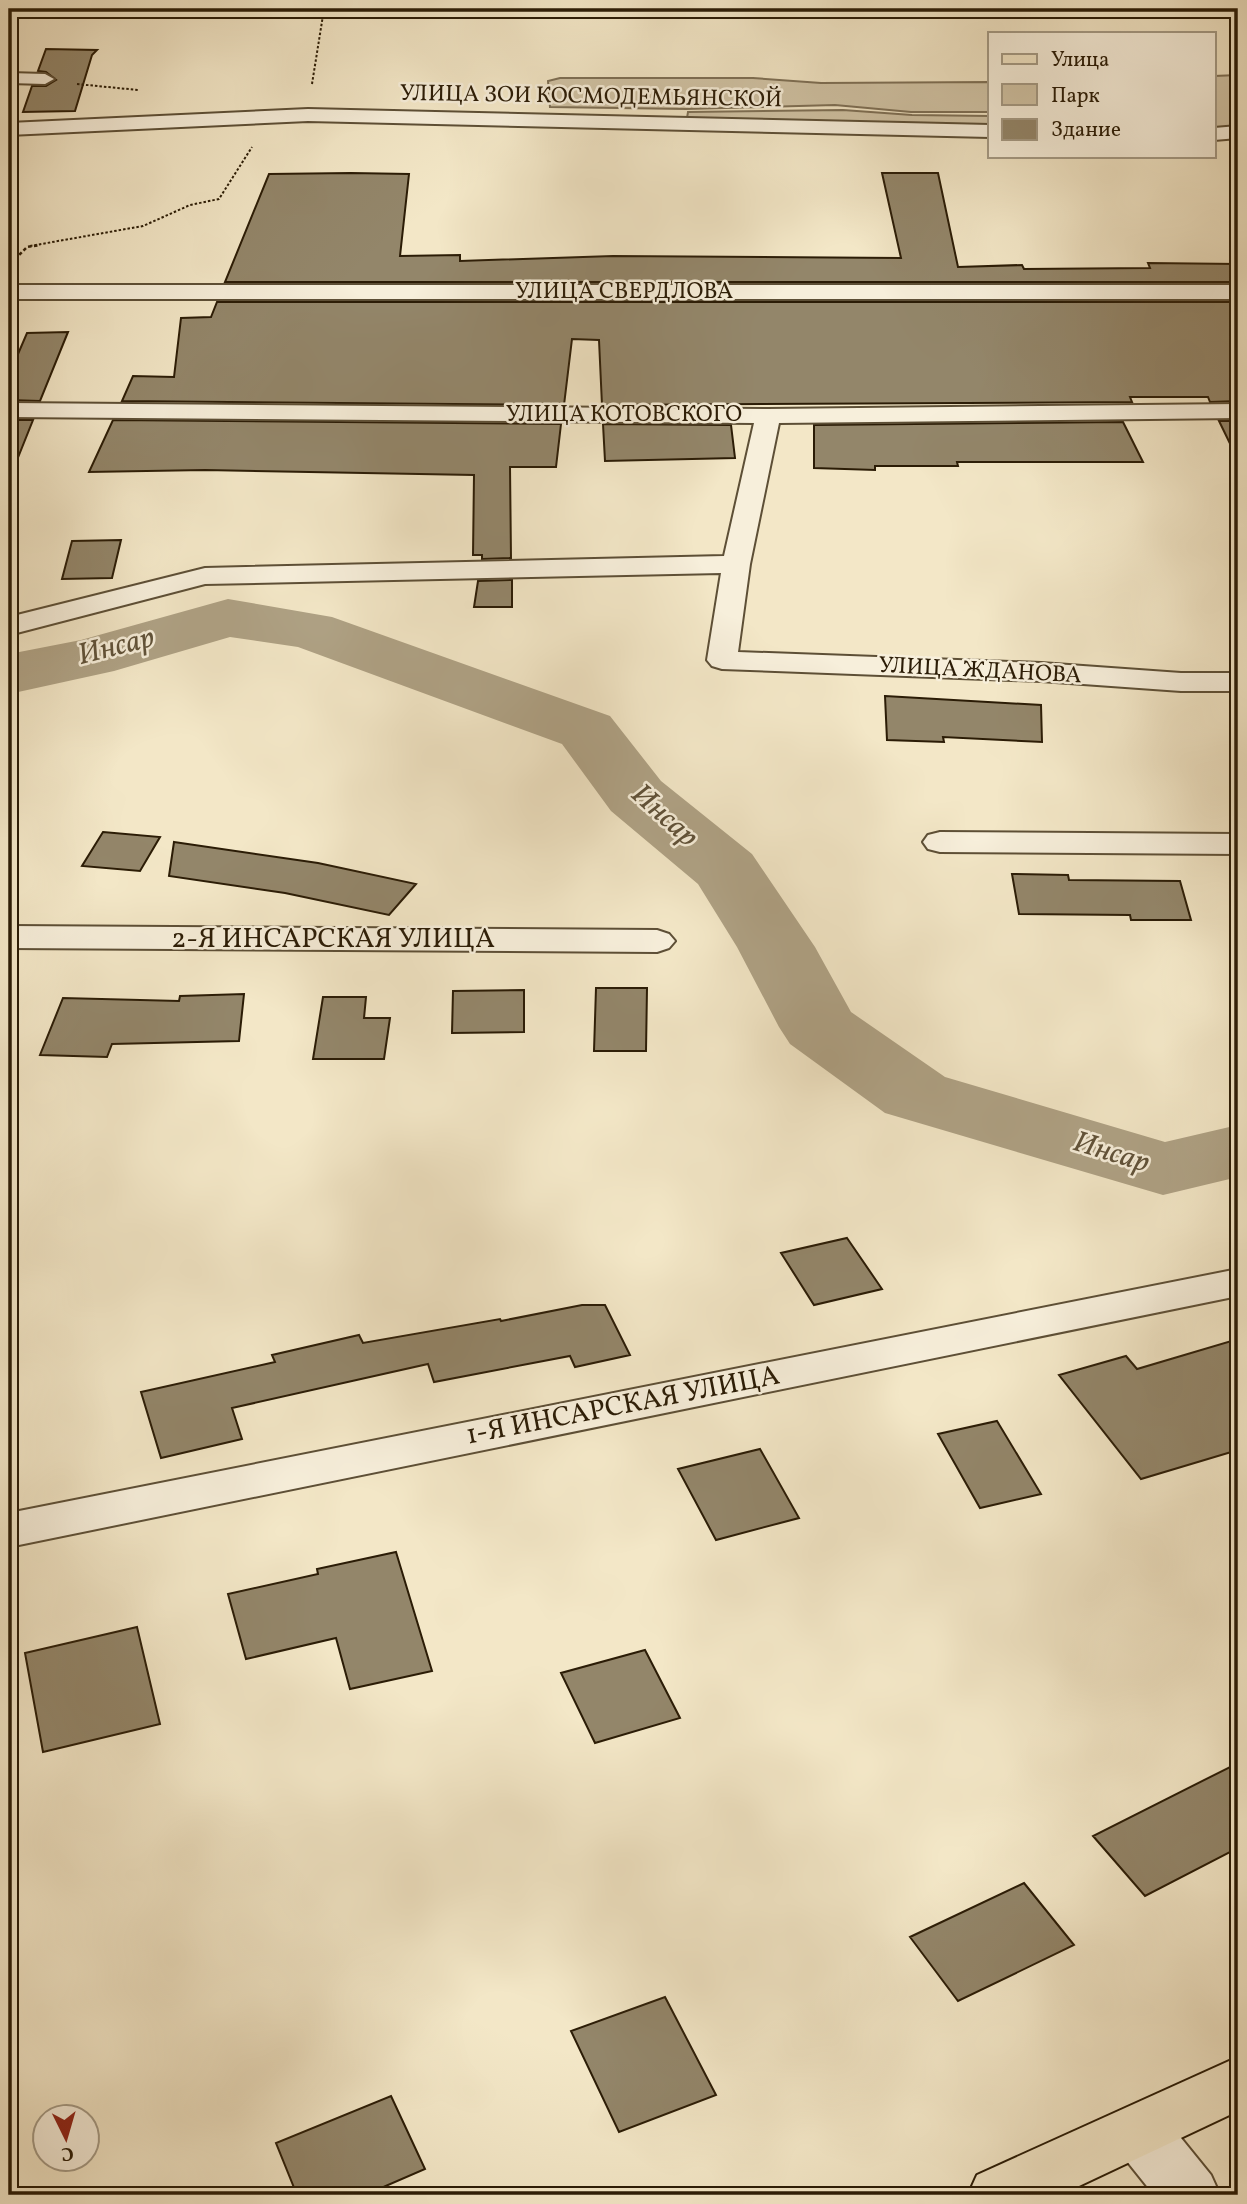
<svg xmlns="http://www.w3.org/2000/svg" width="1247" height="2204" viewBox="0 0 1247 2204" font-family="Vollkorn,serif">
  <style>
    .green { fill: #d1c4a6; stroke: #7e7056; stroke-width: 2 }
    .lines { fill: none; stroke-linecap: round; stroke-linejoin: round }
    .river { fill: #afa285; fill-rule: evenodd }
    .building { fill: #93866a; stroke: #2b1c06; stroke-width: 2 }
    .minor-casing { stroke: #5d4f36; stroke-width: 4 }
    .major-casing { stroke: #2b1c06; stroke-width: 4 }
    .path-far1 { stroke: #2b1c06; stroke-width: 2; stroke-dasharray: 2.5 2; stroke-linecap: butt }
    .path { stroke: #2b1c06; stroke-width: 2.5; stroke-dasharray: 3.5 2.5; stroke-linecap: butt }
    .minor { fill: #f7efdb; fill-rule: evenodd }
    .major { fill: #f3e7c7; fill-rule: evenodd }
    .labels { text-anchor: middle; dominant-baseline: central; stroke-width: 5; stroke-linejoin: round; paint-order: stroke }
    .far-street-label { font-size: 23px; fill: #2b1c06; stroke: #f7efdb }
    .street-label { font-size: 28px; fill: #2b1c06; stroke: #f7efdb }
    .water-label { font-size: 30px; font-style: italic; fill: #605239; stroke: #f7efdb }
  </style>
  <rect width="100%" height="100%" fill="#f3e7c7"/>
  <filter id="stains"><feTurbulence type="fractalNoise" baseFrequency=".00286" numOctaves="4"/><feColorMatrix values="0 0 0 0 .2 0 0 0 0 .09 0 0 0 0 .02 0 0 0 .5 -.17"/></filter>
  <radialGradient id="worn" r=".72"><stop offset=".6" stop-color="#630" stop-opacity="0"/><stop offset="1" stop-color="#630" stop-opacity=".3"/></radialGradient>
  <path class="green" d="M1238,75V127H1214V76Z
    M560,78H753L821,83L990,82V112H911L835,105L686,109L550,107L548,81Z
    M843,110L912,115L990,116V128L687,118L688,112Z"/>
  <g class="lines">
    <path class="river" d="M228,599L332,617L610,716L661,781L752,854L815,947L851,1012L945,1077L1165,1142L1238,1125V1177L1163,1195L885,1113L790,1044L779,1027L737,947L698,884L611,811L562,744L298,647L230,637L114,671L9,694V654L81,640Z"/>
  </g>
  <path class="building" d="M46,49L97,50L92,55L75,111L23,112L32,86H46L56,80L46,72L38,71Z
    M351,173L409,174L400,256L460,255V261L613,256L901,258L882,173H938L958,267L1022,265L1024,269L1150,268L1148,263L1238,264V282H225L269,174Z
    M217,302H1238V401L1210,402L1208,397H1130L1132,402L602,405L599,340L572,339L564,405L122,401L133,376L174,377L181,318L211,317Z
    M68,332L40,401L9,400V375L27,333Z
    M9,420H33L11,475H9Z
    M113,420L561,424L556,467H510L511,558L482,559V555H473L474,475L205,470L89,472Z
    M1219,421H1238V460Z
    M1123,422L1143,462H957L958,466H875V470L814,468V425Z
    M603,424L731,425L735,458L605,461Z
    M121,540L112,578L62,579L72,541Z
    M512,580V607H474L478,581Z
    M885,696L1041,705L1042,742L943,737L944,742L887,740Z
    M103,832L160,837L140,871L82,866Z
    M174,842L318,863L416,884L389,915L285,893L169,876Z
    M1012,874L1068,875L1069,880L1180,881L1191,920H1131L1130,915L1019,914Z
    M596,988H647L646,1051H594Z
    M524,990V1032L452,1033L453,991Z
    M244,994L239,1041L112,1044L107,1057L40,1055L63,998L179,1001L180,996Z
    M323,997H366L364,1018H390L384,1059H313Z
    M847,1238L882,1289L814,1305L781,1253Z
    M582,1305H605L630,1355L575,1367L570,1356L434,1382L428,1364L232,1408L242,1439L161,1458L141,1392L275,1362L272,1355L359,1335L363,1343L500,1319L501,1321Z
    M1238,1339V1450L1141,1479L1059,1375L1126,1356L1137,1369Z
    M997,1421L1041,1494L980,1508L938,1434Z
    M760,1449L799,1518L716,1540L678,1469Z
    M396,1552L432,1671L350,1689L336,1638L246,1659L228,1594L318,1574L317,1569Z
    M137,1627L160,1724L43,1752L25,1653Z
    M645,1650L680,1718L595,1743L561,1673Z
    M1238,1763V1848L1145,1896L1093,1836Z
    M1024,1883L1074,1945L958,2001L910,1937Z
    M665,1997L716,2095L619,2132L571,2031Z
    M391,2096L425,2169L365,2195H297L276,2143Z"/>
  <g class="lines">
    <defs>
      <path id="minor" d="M9,73L45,74L54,79L45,84L9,83Z
        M308,109L990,125V137L308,121L9,135V123Z
        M1238,126V138L1214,140V128Z
        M9,285H1238V299H9Z
        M9,403L768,409L1238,404V418L779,423L750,564L738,652L1041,663L1181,673H1238V691H1181L1041,681L722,669L712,666L707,660L721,573L205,584L9,635V617L205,568L724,556L754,423L9,417Z
        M940,832L1238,834V854L940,852L928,849L923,842L928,835Z
        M9,926L657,930L669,934L675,941L669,948L657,952L9,948Z
        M1238,1269V1296L9,1547V1513Z
        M1139,2104L1160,2112L1211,2175L1220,2195H1154L1118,2150L1109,2131L1118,2112Z"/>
      <path id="major" d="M1238,2057V2111L1060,2195H968L977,2175Z"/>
    </defs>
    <use href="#minor" class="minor-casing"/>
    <use href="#major" class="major-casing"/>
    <path class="path-far1" d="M77,84L138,90
      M312,84L324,9
      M30,246L143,226L190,205L219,199L252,147"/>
    <path class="path" d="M15,259L27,247L40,245"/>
    <use href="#minor" class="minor"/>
    <use href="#major" class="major"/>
  </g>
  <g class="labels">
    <g class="far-street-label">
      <text transform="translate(591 97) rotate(1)">УЛИЦА ЗОИ КОСМОДЕМЬЯНСКОЙ</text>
      <text x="624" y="292">УЛИЦА СВЕРДЛОВА</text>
      <text x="624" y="415">УЛИЦА КОТОВСКОГО</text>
      <text transform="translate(980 671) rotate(3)">УЛИЦА ЖДАНОВА</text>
    </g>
    <g class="street-label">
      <text x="333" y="939">2-Я ИНСАРСКАЯ УЛИЦА</text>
      <text transform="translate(623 1406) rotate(-11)">1-Я ИНСАРСКАЯ УЛИЦА</text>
    </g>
    <g class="water-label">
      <text transform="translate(116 647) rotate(-14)">Инсар</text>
      <text transform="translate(664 816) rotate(42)">Инсар</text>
      <text transform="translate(1111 1153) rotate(17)">Инсар</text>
    </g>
  </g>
  <rect width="1247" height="2204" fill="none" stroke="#f3e7c7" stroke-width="35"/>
  <rect x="10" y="10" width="1226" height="2183" fill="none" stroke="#2b1c06" stroke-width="3.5"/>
  <rect x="18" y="18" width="1212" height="2169" fill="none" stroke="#2b1c06" stroke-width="2"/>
  <rect x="988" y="32" width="228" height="126" fill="#f7efdb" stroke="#a59b86" stroke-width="2"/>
  <rect x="1002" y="54" width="35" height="10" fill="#f3e7c7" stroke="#a59b86" stroke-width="2"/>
  <text x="1051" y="66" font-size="21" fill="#2b1c06">Улица</text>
  <rect x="1002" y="84" width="35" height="21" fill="#d1c4a6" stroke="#a59b86" stroke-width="2"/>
  <text x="1051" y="102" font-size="21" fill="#2b1c06">Парк</text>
  <rect x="1002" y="119" width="35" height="21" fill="#93866a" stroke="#a59b86" stroke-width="2"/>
  <text x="1051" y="136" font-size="21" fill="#2b1c06">Здание</text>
  <g transform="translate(66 2138) rotate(175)"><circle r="33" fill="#f7efdb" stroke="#a59b86" stroke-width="2"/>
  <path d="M0-5L12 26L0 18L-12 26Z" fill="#8f2418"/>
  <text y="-10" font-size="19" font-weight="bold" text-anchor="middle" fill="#2b1c06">С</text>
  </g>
  <rect width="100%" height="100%" filter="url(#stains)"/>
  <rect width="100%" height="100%" fill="url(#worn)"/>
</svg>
